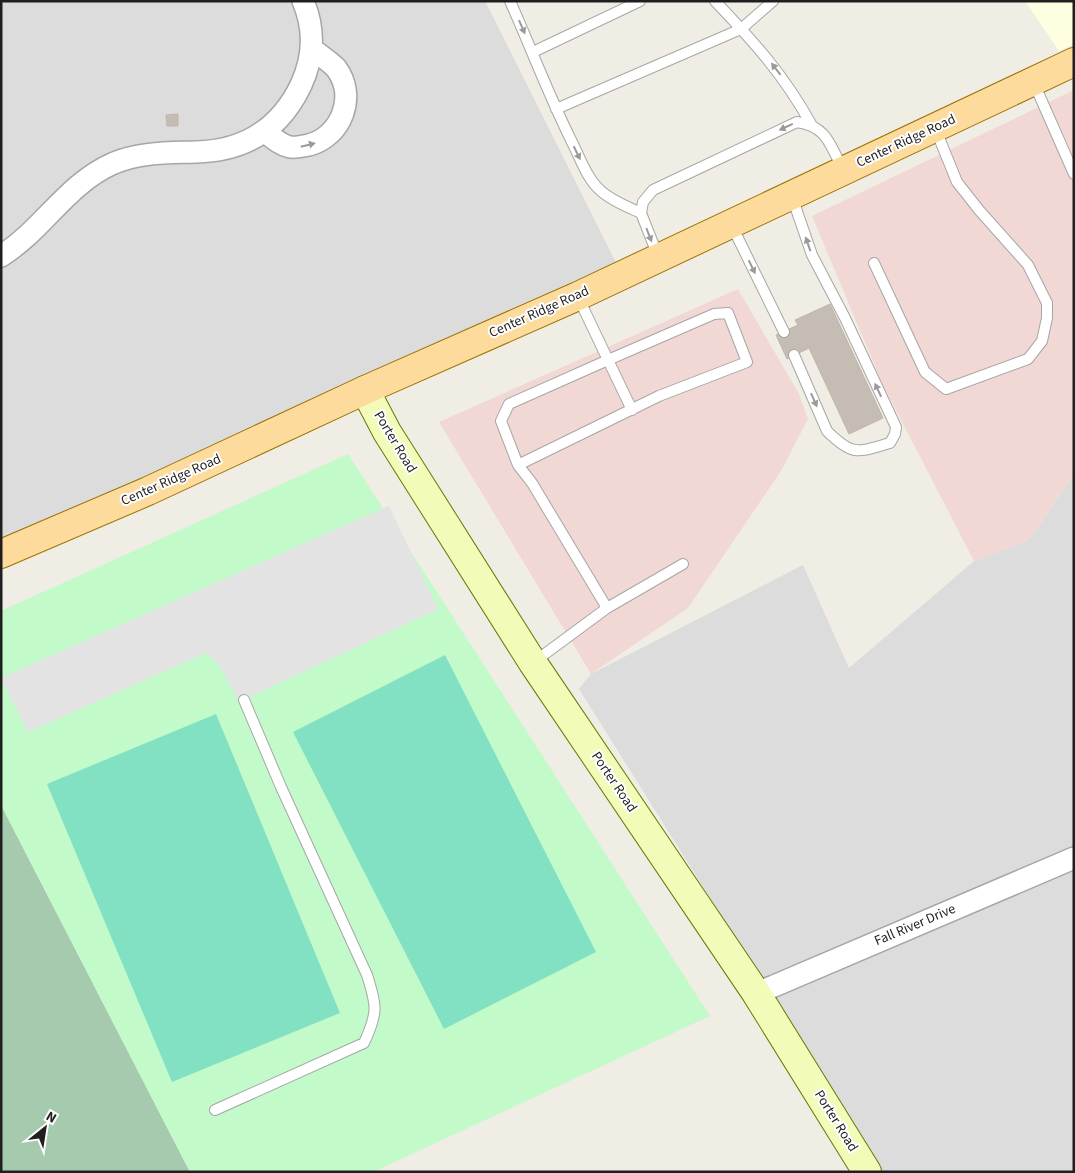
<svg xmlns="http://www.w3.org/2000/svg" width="1075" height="1173" viewBox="0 0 1075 1173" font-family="'Source Sans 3',sans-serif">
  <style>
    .residential { fill: #dddcdc }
    .commercial { fill: #f1d8d4 }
    .education { fill: #fdffe0 }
    .cemetery { fill: #a6caae }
    .park { fill: #c2faca }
    .pitch { fill: #82e0c3 }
    .parking { fill: #e3e3e3 }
    .building { fill: #c5bcb4; stroke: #c2b5a7 }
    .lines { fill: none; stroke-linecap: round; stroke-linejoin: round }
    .service-casing { stroke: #a6a6a6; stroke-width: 12 }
    .minor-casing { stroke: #a6a6a6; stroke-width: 24 }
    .secondary-casing { stroke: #657a03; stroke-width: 30 }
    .primary-casing { stroke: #9b7200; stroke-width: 30 }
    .service { stroke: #fff; stroke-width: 10 }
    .minor { stroke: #fff; stroke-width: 21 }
    .secondary { stroke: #f3fbb9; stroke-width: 28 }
    .primary { stroke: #fddb9d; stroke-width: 28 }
    .oneway { fill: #9a9a9a }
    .labels { text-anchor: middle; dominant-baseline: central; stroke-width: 4; stroke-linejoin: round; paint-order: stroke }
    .street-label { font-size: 14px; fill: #1f1f1f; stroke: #fff }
  </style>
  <rect width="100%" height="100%" fill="#f0ede5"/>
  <path class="residential" d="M1,1H485L622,275L1,554Z
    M1074,475V1172H882L579,689L591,674L803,565L849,668L974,561L1029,540Z"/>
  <path class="commercial" d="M1074,90V475L1029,540L974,561L883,385L812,216Z
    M738,289L799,394L808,419L781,471L688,608L591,674L439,422Z"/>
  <path class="education" d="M1025,1H1074V44L1059,51Z"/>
  <path class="cemetery" d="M1,805L190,1172H1Z"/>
  <path class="park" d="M348,454L710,1016L373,1172H190L1,805V611Z"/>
  <path class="pitch" d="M445,655L596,952L444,1029L293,732Z
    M216,714L340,1013L172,1082L47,784Z"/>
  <path class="parking" d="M389,506L438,609L239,702L218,663L206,653L28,732L1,678Z"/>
  <path class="building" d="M178,114V126H167L166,115Z
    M830,304L883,418L849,434L809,348L787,359L776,335L798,325L795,320Z"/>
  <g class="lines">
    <defs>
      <path id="service" d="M510,1C531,48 549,96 572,142C580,158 587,179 601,191C612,201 628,207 641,213
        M715,1C754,42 784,75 811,124
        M533,52L640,1
        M1033,81L1074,174
        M556,109L741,29L773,1
        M792,197L812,255L845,318L896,427L895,434L890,443C858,452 853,457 827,431L794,355
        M731,224L784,332
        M658,256L641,213L643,202L653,190L797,122C828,127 829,144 843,169
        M874,263L925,372L946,389L1028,359L1042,341L1047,318V303L1028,265L979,210L957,182L935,128
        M518,465L501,421L509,404L608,360L632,410
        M607,608L683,564
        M534,662L607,608L532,483L518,465L659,396L747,362L728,313L714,314L608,360L578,297
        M215,1110L364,1043C378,1013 377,1006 367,975L281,787L244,700"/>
      <path id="minor" d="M264,131C272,137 280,145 290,147C296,148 303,146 309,145C342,136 357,96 336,68C329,61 320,55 312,49
        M1,256C44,229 66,184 114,163C141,152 168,153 196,152C245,151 280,129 301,85C314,57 315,29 303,1
        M756,993L774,986L1074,858"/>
      <path id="secondary" d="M365,390L387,432L533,663L756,993L867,1172"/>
      <path id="primary" d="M1,554L148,491L365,390L578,296L1074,62"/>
    </defs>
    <use href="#service" class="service-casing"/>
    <use href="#minor" class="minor-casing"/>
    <use href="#secondary" class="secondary-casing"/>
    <use href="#primary" class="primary-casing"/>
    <use href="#service" class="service"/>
    <use href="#minor" class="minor"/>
    <use href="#secondary" class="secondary"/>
    <use href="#primary" class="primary"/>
  </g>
  <defs><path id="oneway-solid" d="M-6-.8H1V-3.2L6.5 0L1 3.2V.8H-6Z" transform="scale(1.25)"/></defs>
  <g class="oneway">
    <use href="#oneway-solid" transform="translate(522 27) rotate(66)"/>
    <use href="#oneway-solid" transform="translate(776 69) rotate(-128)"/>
    <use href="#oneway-solid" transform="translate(786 127) rotate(155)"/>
    <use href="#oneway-solid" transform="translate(308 145) rotate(-14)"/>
    <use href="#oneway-solid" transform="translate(577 153) rotate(64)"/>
    <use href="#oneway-solid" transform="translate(649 235) rotate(69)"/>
    <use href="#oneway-solid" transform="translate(808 244) rotate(-109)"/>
    <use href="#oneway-solid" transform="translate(752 267) rotate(64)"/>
    <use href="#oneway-solid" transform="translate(878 390) rotate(-115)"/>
    <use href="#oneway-solid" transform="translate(814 400) rotate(66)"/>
  </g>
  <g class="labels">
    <g class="street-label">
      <text transform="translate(906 141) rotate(-25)">Center Ridge Road</text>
      <text transform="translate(539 312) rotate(-24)">Center Ridge Road</text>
      <text transform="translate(395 442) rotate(59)">Porter Road</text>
      <text transform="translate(171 480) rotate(-24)">Center Ridge Road</text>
      <text transform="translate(614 782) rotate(56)">Porter Road</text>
      <text transform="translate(915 925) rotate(-23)">Fall River Drive</text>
      <text transform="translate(836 1121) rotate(58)">Porter Road</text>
    </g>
  </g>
  <rect width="1075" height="1173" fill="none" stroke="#1f1f1f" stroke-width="5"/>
  <g transform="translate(45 1128) rotate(30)" stroke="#ffffff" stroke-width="4" paint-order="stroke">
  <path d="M0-4L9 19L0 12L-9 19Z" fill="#1f1f1f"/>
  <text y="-8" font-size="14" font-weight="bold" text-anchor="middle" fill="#1f1f1f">N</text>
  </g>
</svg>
